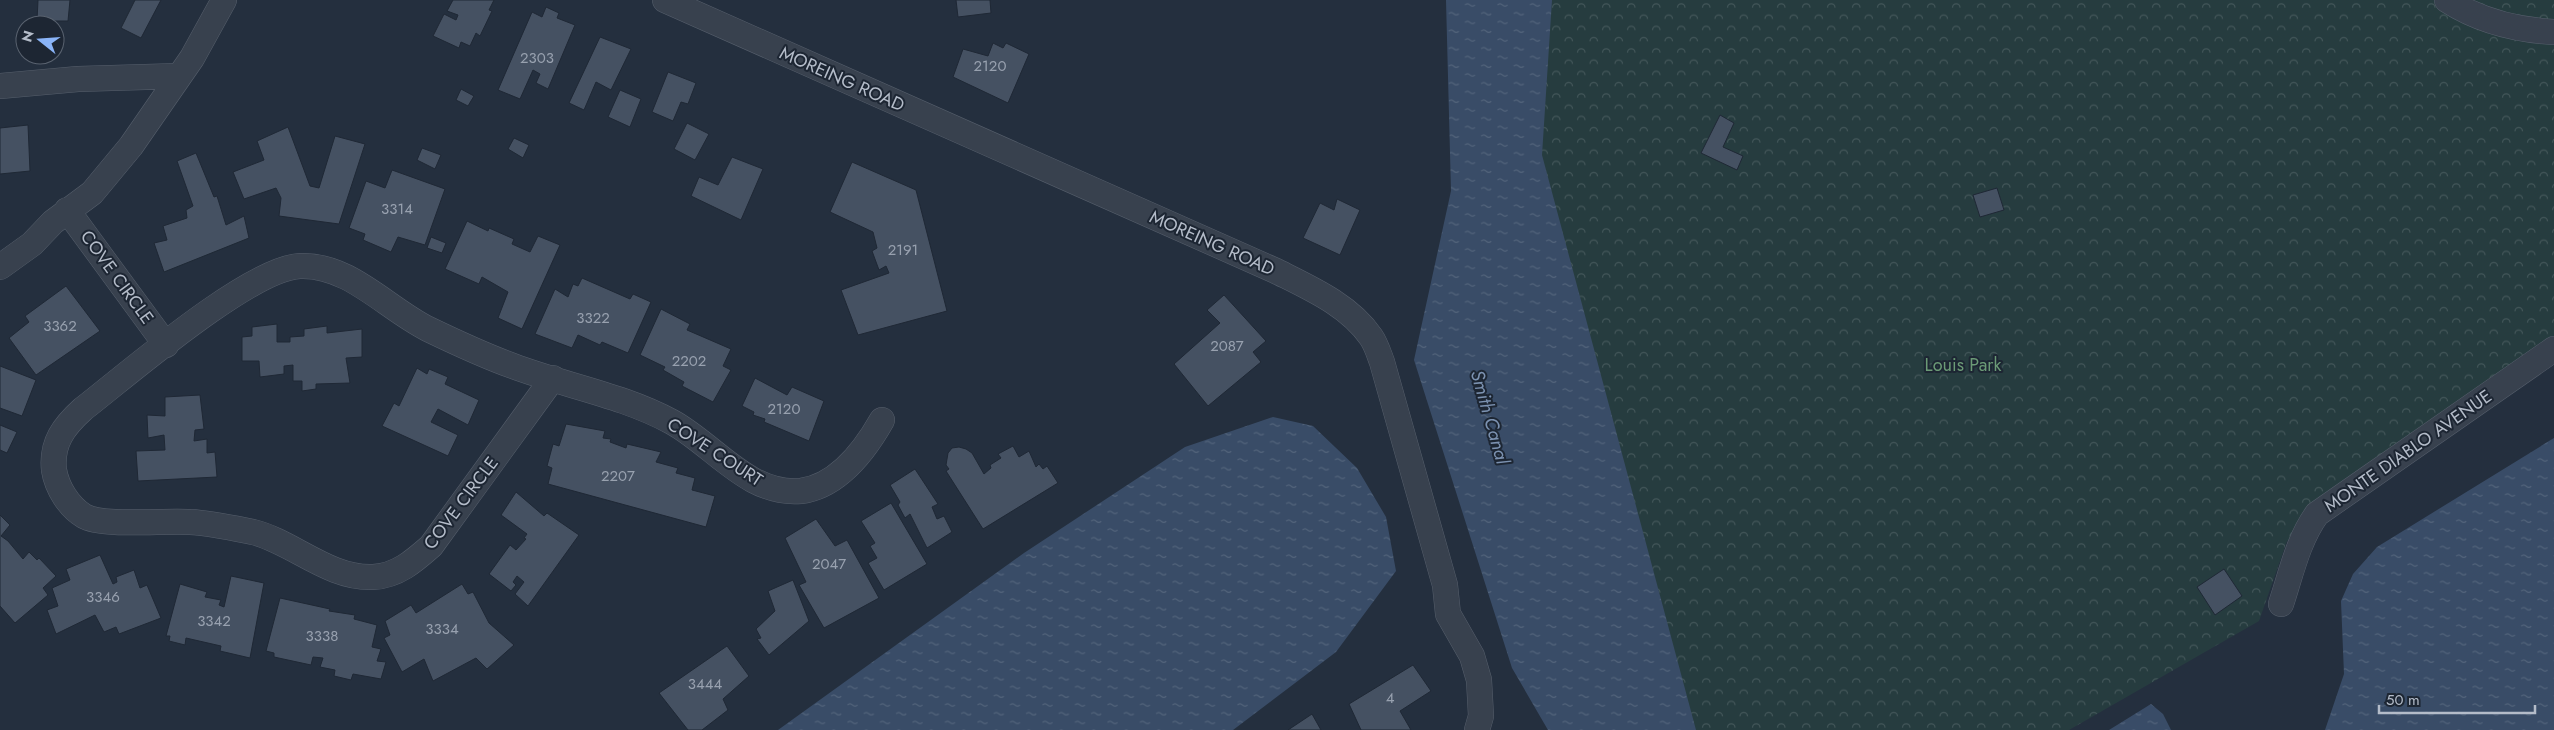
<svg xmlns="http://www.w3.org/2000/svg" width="2554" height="730" viewBox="0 0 2554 730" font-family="Jost,sans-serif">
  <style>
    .park { fill: url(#park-crowns) }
    .water { fill: url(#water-ripples) }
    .building { fill: #455162; stroke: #1f2835 }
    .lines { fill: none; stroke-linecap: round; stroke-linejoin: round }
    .minor-casing { stroke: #565f6c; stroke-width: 26 }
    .minor { stroke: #38414e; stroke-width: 25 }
    .labels { text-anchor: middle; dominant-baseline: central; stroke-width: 4; stroke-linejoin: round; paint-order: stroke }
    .number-label { font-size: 15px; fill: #98a1af }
    .street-label { font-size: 18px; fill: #b4bcc9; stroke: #1d2633 }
    .park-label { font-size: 18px; fill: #6b9a76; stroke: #1d2633 }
    .water-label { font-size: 19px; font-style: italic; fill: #7c92b1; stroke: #1d2633 }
  </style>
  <defs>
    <pattern id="park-crowns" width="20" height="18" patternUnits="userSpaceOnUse" patternTransform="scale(1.25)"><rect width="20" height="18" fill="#263c3f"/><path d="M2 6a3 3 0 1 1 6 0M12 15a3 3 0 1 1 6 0" fill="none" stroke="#435659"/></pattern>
    <pattern id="water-ripples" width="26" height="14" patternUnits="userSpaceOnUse" patternTransform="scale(1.25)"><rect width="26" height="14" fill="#394c67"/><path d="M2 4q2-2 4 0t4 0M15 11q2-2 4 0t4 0" fill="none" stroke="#53647b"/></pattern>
  </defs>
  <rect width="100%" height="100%" fill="#242f3e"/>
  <path class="park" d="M1549,0H2554V344L2287,541L2259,621L2069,730H1678L1537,171Z"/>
  <path class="water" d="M1446,0H1552L1542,155L1696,730H1548L1512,668L1414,360L1451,191Z
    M1273,417L1313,426L1357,468L1386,517L1396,571L1336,652L1233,730H778L1024,553L1185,447Z
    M2554,438V730H2325L2344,674L2341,601L2353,574L2377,547Z
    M2151,704L2163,714L2171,730H2109Z"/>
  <path class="building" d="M38,0H70L68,21H37Z
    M135,0H161L141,38L121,28Z
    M453,0H494L489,10L492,11L480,36L476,33L470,46L461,42L459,48L433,36L444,14L456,20L458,15L447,11Z
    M956,0H990L991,13L958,17Z
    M546,7L559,13L557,18L575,25L548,89L536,83L540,74L533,70L520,99L498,90L532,12L542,17Z
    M600,37L631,49L611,90L596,82L584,110L569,103Z
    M993,43L1003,48L1006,43L1029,54L1008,103L953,77L963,49L988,56Z
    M668,72L696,83L688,104L681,102L673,121L652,112Z
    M461,89L474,96L468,106L456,100Z
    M620,90L641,99L630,127L608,117Z
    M1720,115L1734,123L1723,147L1743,156L1737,170L1701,153Z
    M687,123L709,134L695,160L674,149Z
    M28,125L30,171L0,174V128Z
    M288,127L310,186L319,188L335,136L365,144L339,224L279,216L281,198L276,188L244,199L233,172L264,160L257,141Z
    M514,138L529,145L523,158L508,149Z
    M422,148L441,155L435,169L417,160Z
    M196,153L214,197L217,196L226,225L244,216L249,238L164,272L154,243L167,240L163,226L187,218L186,210L193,206L177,161Z
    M732,157L763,169L741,220L691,196L699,177L718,185Z
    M852,162L916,190L947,311L858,335L841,290L889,273L886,266L879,270L872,251L877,248L873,232L830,212Z
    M392,170L445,189L425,245L398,237L391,252L363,240L365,234L349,228L366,181L385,188Z
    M1997,188L2004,210L1980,217L1973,195Z
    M1337,199L1360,210L1340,255L1303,238L1320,203L1334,210Z
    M467,221L488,231L489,228L514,239L512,244L530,252L538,236L560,245L522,329L498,318L508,292L482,277L479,284L445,269Z
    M431,237L446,243L442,253L427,248Z
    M582,278L630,299L633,294L651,302L628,353L602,342L600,345L578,335L572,348L535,334L555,289L568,297L573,284L578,286Z
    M66,286L100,331L36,375L9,338L29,322L25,316Z
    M1224,295L1266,341L1253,352L1261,362L1208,406L1174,364L1220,323L1207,310Z
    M661,309L690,324L687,330L731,349L723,366L731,370L713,402L682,386L684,382L663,370L665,367L640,355Z
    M277,324V342H290V337L304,336V329L327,326V333L362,329V357L346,358L350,383L316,384V389L302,391V381H293V365L284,366V374L260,377L259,361H242V337L252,336V327Z
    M0,366L36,380L22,416L0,408Z
    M417,368L427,374L429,369L448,377L445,384L479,400L468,425L438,409L431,422L458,435L448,456L382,426L394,403L399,406Z
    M755,378L787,395L792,387L824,401L809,441L764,422L765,419L753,415L754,412L742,406Z
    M200,395L204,429L195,430L194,441L207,439V453L215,452L217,477L138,481L136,451L165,450L164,435L148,438L147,415L165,416V397Z
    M566,424L605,431L603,438L611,439L610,442L626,448L627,444L661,452L656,462L678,468L676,473L695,478L692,490L715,496L706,527L548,484L552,468L547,466L553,444L559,446Z
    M0,425L17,432L7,453L0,450Z
    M1013,446L1019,457L1029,451L1036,467L1039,464L1043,469L1047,466L1058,483L983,529L946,471L949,469L946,465L948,453L952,448L959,447L966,449L972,453L984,474L991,468L990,465L1001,458L998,454Z
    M915,469L938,504L932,507L937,519L944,516L952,532L927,548L910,514L905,518L898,505L900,502L890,485Z
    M516,492L544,516L547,513L579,535L528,606L515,594L524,582L517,576L513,582L516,585L511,591L489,574L510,545L516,550L526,539L524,538L527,534L501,515Z
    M891,503L927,564L884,590L868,563L877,558L870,546L875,543L861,521Z
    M0,515L10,525L1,536L8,541L23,559L29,552L37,560L39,558L56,576L43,588L48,595L15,623L0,606Z
    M816,519L835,546L847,540L879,598L824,628L799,585L806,582L785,538Z
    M100,555L113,584L117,582L116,577L134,570L140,588L147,585L161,618L119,634L116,627L104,632L95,615L56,634L47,610L58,606L52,588L70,580L66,569Z
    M2224,569L2242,596L2215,615L2197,587Z
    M231,576L264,583L250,658L220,651L221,646L186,638L185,645L169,641L170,636H166L180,584L207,592L205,597L221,600L219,605L224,607Z
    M793,580L809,621L769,655L757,639L761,638L756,629L775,611L768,591Z
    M462,584L468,594L473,592L489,623L514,645L487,669L476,658L433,681L424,659L402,672L384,638L390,635L385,621L411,605L416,613Z
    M280,598L330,609L329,611L355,615L354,619L377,625L372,647L381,649L377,661L386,662L381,679L353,674L351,680L334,676L335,670L320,667L323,658L313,657L311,665L274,657V653L266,651Z
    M727,646L749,676L723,699L728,710L702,730H688L659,693Z
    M1413,665L1431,691L1400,711L1411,730H1361L1349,704Z
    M1312,714L1321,730H1288Z"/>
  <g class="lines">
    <defs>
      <path id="minor" d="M665,0L1276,271C1310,288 1349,305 1371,337C1376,344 1379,354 1382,362L1445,585L1448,614L1472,656L1479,680L1481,716L1477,730
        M2447,0C2478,20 2517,30 2554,32
        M0,86L78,79L179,76
        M67,210L166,345
        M0,267L32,244L53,222L92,193L131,146L192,58L224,0
        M553,378L431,546C414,561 397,576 373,577C329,579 293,542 253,532C233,528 210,523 190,522C165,520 103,527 84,516C69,507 57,488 54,470C51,443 64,426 83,409C127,375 250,268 300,266C349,264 386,308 428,329C455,342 485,356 513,366C566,386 622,395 672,422C714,445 749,496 801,491C839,486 865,450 882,420
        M2281,604C2291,574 2298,540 2317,514L2554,349"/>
    </defs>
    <use href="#minor" class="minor-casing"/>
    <use href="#minor" class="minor"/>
  </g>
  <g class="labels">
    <g class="number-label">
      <text x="537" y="58">2303</text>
      <text x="990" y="66">2120</text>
      <text x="397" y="209">3314</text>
      <text x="903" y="250">2191</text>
      <text x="593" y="318">3322</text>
      <text x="60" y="326">3362</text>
      <text x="1227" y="346">2087</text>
      <text x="689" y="361">2202</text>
      <text x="784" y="409">2120</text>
      <text x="618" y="476">2207</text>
      <text x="829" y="564">2047</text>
      <text x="103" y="597">3346</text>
      <text x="214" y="621">3342</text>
      <text x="442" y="629">3334</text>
      <text x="322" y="636">3338</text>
      <text x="705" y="684">3444</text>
      <text x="1390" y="698">4</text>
    </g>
    <g class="street-label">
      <text transform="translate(842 79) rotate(24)">MOREING ROAD</text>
      <text transform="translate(1212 243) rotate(24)">MOREING ROAD</text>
      <text transform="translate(117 277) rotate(54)">COVE CIRCLE</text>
      <text transform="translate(2408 451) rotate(-35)">MONTE DIABLO AVENUE</text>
      <text transform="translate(715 452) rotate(33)">COVE COURT</text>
      <text transform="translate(461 503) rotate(-53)">COVE CIRCLE</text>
    </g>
    <g class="park-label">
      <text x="1963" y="365">Louis Park</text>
    </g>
    <g class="water-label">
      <text transform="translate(1490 417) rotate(74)">Smith Canal</text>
    </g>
  </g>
  <g transform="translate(40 40) rotate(287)"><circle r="24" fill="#1d2633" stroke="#59626f"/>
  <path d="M0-4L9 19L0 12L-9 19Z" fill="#8ab4f8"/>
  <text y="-8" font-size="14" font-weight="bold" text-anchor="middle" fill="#b4bcc9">N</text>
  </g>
  <path d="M2379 705v8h156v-8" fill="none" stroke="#b4bcc9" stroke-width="2.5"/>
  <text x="2386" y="705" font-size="15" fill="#b4bcc9" stroke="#1d2633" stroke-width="4" paint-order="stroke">50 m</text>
</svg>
